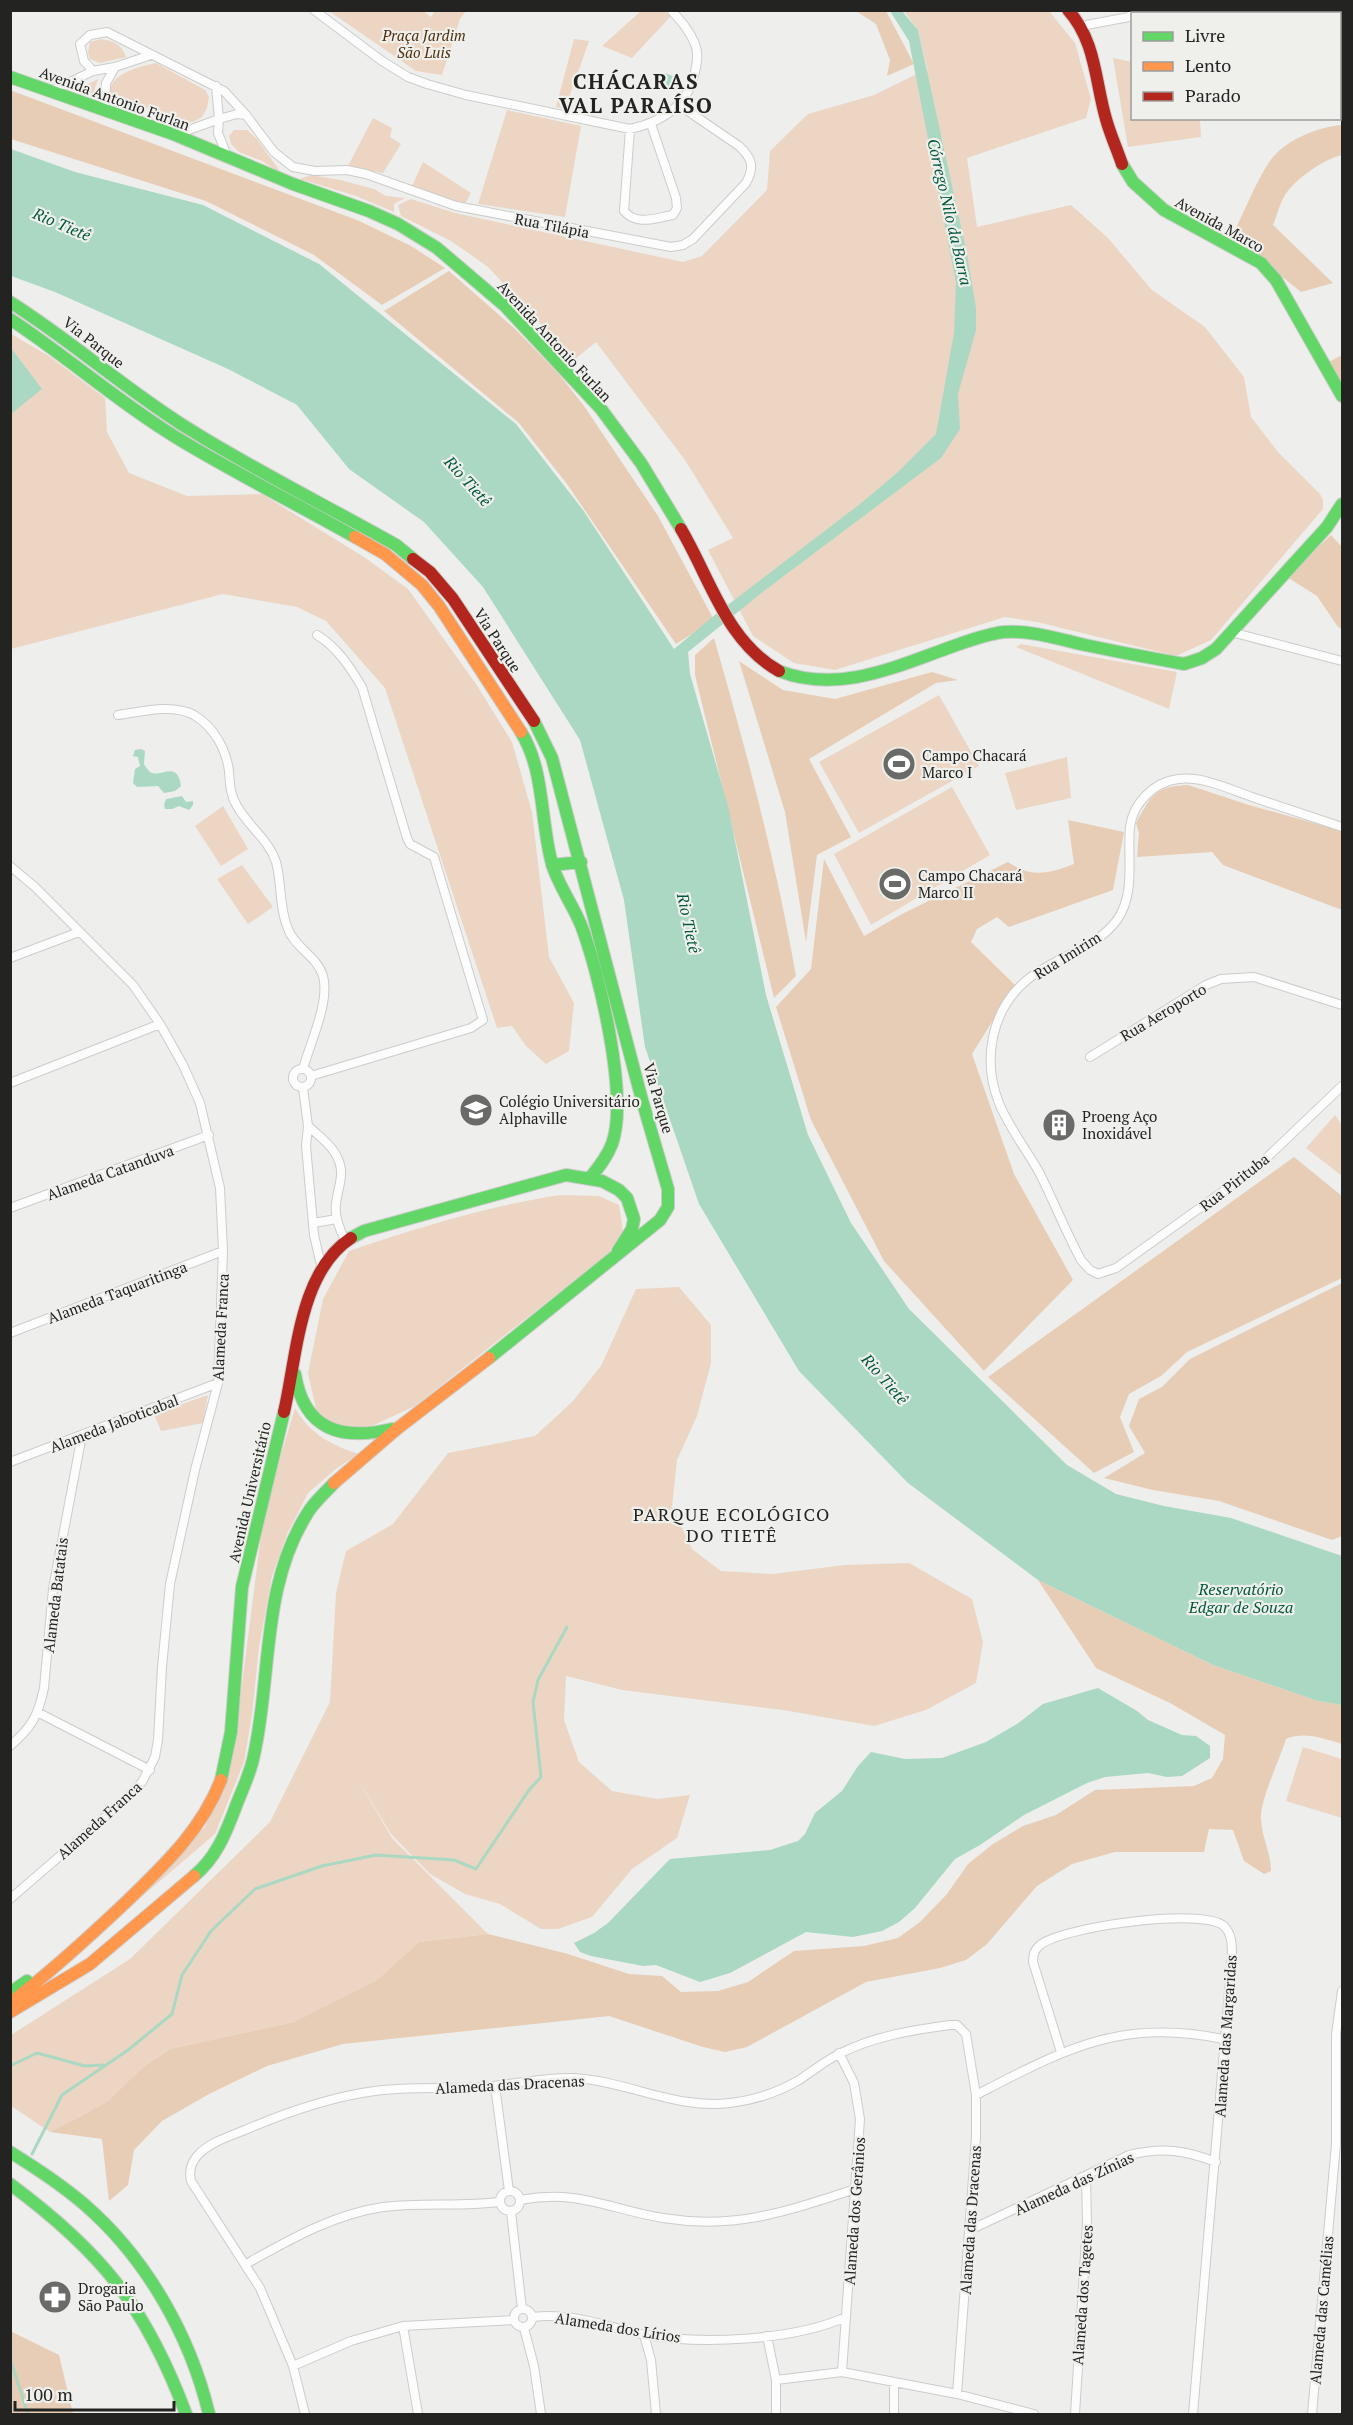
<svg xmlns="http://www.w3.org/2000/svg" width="1353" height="2425" viewBox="0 0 1353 2425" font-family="'PT Serif',serif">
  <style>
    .green { fill: #ecd6c3 }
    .forest { fill: #e7cdb5 }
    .water { fill: #aad8c2 }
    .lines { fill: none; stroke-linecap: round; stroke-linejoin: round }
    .stream { stroke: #aad8c2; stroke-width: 3 }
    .street-casing { stroke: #cccccb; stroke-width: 10 }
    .fast-casing { stroke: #cccccb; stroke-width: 14 }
    .slow-casing { stroke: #cccccb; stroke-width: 14 }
    .jam-casing { stroke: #cccccb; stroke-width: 14 }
    .street { stroke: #fcfcfc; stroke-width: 8 }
    .fast { stroke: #63d668; stroke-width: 12 }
    .slow { stroke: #ff974d; stroke-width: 12 }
    .jam { stroke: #b3261e; stroke-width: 12 }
    .labels { text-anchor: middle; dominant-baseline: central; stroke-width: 4.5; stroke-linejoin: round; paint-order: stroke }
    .park-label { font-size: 15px; font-style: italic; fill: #4f2f0e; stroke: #efefec }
    .street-label { font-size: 15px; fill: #232322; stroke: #efefec }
    .poi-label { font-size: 15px; fill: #232322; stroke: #efefec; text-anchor: start }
    .water-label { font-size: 16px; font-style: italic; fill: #00593d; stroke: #efefec }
    .quarter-label { font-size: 18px; letter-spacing: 1.5px; fill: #232322; stroke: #efefec }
    .district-label { font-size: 21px; font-weight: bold; letter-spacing: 1.5px; fill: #232322; stroke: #efefec }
  </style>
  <rect width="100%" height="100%" fill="#eeeeed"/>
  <path class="green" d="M329,11H423L431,17L435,11H466L460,19L442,75L416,71Z
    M641,11H664L671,16L632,58L602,46Z
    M904,11H1049L1075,43L1091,99L1086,118L967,158L977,227L1071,205L1108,238L1152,290L1205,327L1244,377L1251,417L1278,452L1320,494L1323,500V509L1211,640L1176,656L1037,622L1005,617L835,670L794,663L753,636L708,550L733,538L685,460L596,342L574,360L488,267L451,241L401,216L398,205L411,199L455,213L683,262L702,256L767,190L770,151L808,114L874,95L927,69L918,30Z
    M101,39C113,41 122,44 126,57L100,63L90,59L88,52L90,42Z
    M574,39L589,41L565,109L556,107Z
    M1113,58L1132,62V118L1200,119L1201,137L1128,147Z
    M156,63L205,90L209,97L207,108L202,117L193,122H180L109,92C112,73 138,67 156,63Z
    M98,79L93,95L76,90Z
    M507,110L581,126L565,217L478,204Z
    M373,118L392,128L390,137L401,144L383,173L348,166Z
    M234,130H247L257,139L282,174L262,161L239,152L231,144L229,136Z
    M423,162L471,193L465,204L412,186Z
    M311,175L340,180L374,189L386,196L405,198L394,204V212L356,196L300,179Z
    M11,334L49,356L105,398L107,432L129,473L187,496L262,494L364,557L408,589L476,684L512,742L532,812L549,957L574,1003L569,1051L546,1064L526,1046L512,1026L497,1028L385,688L326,621L297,607L223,594L11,649Z
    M1021,644L1177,672L1169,709L1016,647Z
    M939,695L979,766L859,833L819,762Z
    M1067,757L1071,798L1016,810L1005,773Z
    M952,787L990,855L871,925L834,854Z
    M223,806L248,849L221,866L195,826Z
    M242,865L273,907L248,924L217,879Z
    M1335,1115L1342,1125V1176L1306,1148Z
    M560,1195L599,1196L619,1205L623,1231L609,1253L415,1406L363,1430L341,1429L328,1423L316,1409L308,1373L323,1299L349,1251C418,1228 488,1206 560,1195Z
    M679,1287L711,1325V1363L697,1416L677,1460L672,1507L692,1549L721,1571L772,1574L845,1565L909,1563L972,1599L983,1642L976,1683L926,1710L874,1726L783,1710L622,1690L566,1676L564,1720L579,1762L612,1791L657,1799L690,1795L677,1838L632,1869L592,1917L558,1929H541L500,1904L465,1894L430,1874L391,1834L357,1778L392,1838L488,1934L419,1942L377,1980L294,2022L170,2049L142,2068L107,2102L50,2132L11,2106V2035L130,1959L270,1822L330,1702L336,1593L346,1551L393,1524L448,1453L535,1436L572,1402L601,1366L636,1289Z
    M208,1395L203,1423L161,1431L154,1414Z
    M295,1408C310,1434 331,1445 359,1454L337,1468L308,1493L287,1534L272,1576L259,1647L252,1715L244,1762L215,1834L91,1940L204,1828L224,1786L240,1700L264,1512Z
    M1303,1747L1342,1759V1818L1286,1801Z"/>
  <path class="forest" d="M856,11H886L914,64L887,76L890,60L876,24Z
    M10,90L357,220L411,246L445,268L382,305L314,255L206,201L11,139Z
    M1342,125V155C1324,159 1293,180 1284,197C1279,205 1277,216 1273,225L1333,283L1301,292L1232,236C1244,213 1255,183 1270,161C1285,140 1317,127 1342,125Z
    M449,271L515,329L558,373L584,406L658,516L714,620L676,644L567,484L519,423L384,311Z
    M1342,355V384L1329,362Z
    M1331,535L1342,547V629L1338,627L1317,596L1287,577Z
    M714,638C746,750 776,861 796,976L774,998L695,675V655Z
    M739,661L783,690L835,699L932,672L958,680L936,683L809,759L851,837L817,855L806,942L785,812Z
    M1188,785L1249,805L1342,831V910L1223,865L1212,852L1137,857L1139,833L1136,823C1152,794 1154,787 1188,785Z
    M1068,820L1124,832L1113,890L1009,927L997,917L977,929L971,942L1015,985L972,1054L1014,1174L1073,1280L984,1371L884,1261L811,1120L776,1007L811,969L824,859L864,936L902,914L1008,862C1031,878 1049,874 1074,864Z
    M1294,1157L1342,1196V1278L1187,1352L1161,1376L1129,1394L1120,1417L1134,1452L1094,1473L988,1377Z
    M1342,1283V1536L1332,1540L1219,1501L1153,1490L1104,1478L1145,1453L1129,1426L1139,1399L1162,1387L1190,1359Z
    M1038,1580L1213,1665L1318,1701L1342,1705V1744C1324,1739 1305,1731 1286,1739C1280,1759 1259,1802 1261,1820C1262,1838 1271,1853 1271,1871L1264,1874L1244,1861L1233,1830L1209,1829L1204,1852H1115L1072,1864L1037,1886L987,1944L966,1960L940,1968L866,1982L747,2047L725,2052L703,2047L609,2016L343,2044L267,2066L209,2094L162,2121L134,2150L128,2185L109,2201L102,2139L50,2132L107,2102L142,2068L170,2049L294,2022L377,1980L419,1942L488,1934L568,1954L629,1974L662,1976L681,1992L718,1991L748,1982L794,1951L864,1946L898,1938L920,1922L947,1894L968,1864L993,1844L1023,1826L1056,1815L1095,1790L1194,1786L1212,1778L1223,1759L1225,1735L1170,1703L1096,1668Z
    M10,2331L59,2355L73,2414H11Z"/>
  <path class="water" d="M890,11H902L918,30L967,254L976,308V330L958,394L960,429L941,458L764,591L688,652L690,674L728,806L766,995L808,1135L851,1223L909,1309L1067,1465L1116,1494L1164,1506L1231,1518L1342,1556V1705L1318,1701L1213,1665L1038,1580L908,1483L799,1371L699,1204L645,1047L624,900L580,740L483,587L424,522L349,469L297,405L228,369L55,292L11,276V149L75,172L203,205L319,264L516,424L583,510L674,649L716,614L860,504L898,472L936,434L954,333L956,283L909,41Z
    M665,73L678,78L670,90L657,83Z
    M11,348L42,389L11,414Z
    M141,749L145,751L144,764C144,765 150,772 150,772C161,779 177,759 181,786L175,791L164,793L158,786L137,787L133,783L135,769L140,766L138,757L133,756L135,750Z
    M182,796L186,802L193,801V805L189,810L179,806L172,809H165L164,805L166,799Z
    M1098,1688L1137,1711L1148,1720L1182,1735L1196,1736L1210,1746V1758L1182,1776L1167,1777L1148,1773L1105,1777L1087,1783L1024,1815L980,1845L955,1859L915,1908L899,1922L882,1931L853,1937L806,1932L730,1973L700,1982L656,1965L643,1966L591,1956L580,1952L574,1943L594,1933L608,1923L670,1859L770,1850L798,1841L805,1834L815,1813L842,1791L858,1766L871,1752L905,1759L942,1758L986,1742L1017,1724L1043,1704Z"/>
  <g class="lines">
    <path class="stream" d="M10,2066L37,2053L85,2066L103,2065
      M32,2154L62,2095L128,2050L172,2014L182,1975L211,1931L255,1889L322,1866L376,1855L454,1860L476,1869L529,1790L541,1777L533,1702L538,1680L567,1627
      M10,2359L28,2414"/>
    <defs>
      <path id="street" d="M314,10L382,61L408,77L427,84L466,95L630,129C662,122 688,106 695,72C697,63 699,53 695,44C690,31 681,21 671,10
        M1081,26L1129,17L1134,10
        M1340,62L1342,63
        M93,71L84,61L80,44L90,35L107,32L224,91L246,115L274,152L293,167L315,171L347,170L366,174L456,206L671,247L683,245L693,239L746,183C755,167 752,158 739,146L679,105
        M51,91L93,71L115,67L151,55
        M105,109L106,83L115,67
        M630,129L624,211C637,226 655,218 673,215L677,208L676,198L651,124
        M175,135L219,119L216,86
        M227,156L218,133L219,119L237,114L246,115
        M1231,632L1342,661
        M118,715C141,712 172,703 194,715C214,727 226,749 229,771C230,784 230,795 237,806C248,826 269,840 276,862C282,884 279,908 288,929C295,948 317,956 323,976C330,1002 310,1043 303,1069
        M1342,827C1312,817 1282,807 1252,797C1229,789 1203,776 1178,779C1154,782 1133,803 1130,827C1127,857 1136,893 1117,920C1096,949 1054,957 1027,980C991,1010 982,1060 999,1103C1009,1128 1027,1150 1040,1174C1054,1202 1066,1232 1081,1260L1090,1270L1098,1274L1116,1268L1257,1167L1342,1086
        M10,866L35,887L133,985L160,1024L183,1065L200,1103L220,1188L223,1251L218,1383L195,1470L170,1584L162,1667L158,1740L155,1757L142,1782L126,1799L10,1899
        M10,958L79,932
        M1090,1057L1206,985L1221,979L1254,977L1342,1005
        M293 1078a9 9 0 1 1 18 0a9 9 0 1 1-18 0Z
        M311,1076L471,1028L483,1020L434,857L410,844L407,838L362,687C350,667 337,647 317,635
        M10,1083L160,1024
        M303,1088L308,1126L306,1146L314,1235L322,1269
        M308,1126C317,1134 329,1143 335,1153C347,1173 338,1184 336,1204C334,1216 340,1230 345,1240
        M10,1208L209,1135
        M313,1223L337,1219
        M10,1333L223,1251
        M10,1462L218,1383
        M39,1713L150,1770
        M10,1746C32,1727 38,1716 44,1688L53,1589L82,1435
        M1061,2052L1033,1962C1033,1955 1034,1950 1040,1945C1062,1927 1203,1907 1224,1926C1232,1934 1232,1945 1232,1956L1193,2414
        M839,2053L854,2083L860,2119L842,2372
        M495,2086L509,2191
        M976,2095C1065,2049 1120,2018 1223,2039
        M500 2201a10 10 0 1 1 20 0a10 10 0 1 1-20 0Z
        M520,2200C579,2189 608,2209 663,2218C736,2230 788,2211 855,2189
        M511,2212L522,2309
        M970,2230L1129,2155C1163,2147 1184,2150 1216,2162
        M246,2264C289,2240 334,2214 383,2207C422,2202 461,2207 499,2202
        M514 2318a9 9 0 1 1 18 0a9 9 0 1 1-18 0Z
        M533,2317C570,2312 604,2326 641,2334C699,2345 792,2341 846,2317
        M403,2326L418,2414
        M524,2328L534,2366L541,2414
        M644,2335L651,2360L656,2414
        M767,2336L776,2380V2414
        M293,2366L351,2341L403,2326L514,2320
        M776,2380L842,2372L957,2394L1034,2414
        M305,2414L293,2366L260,2288L191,2181C189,2172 191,2163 197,2156C208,2143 230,2136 245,2130C287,2112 329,2097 375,2091C414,2086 454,2090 493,2086C520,2083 547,2077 574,2078C627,2081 677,2110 730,2103C755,2100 777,2093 799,2080C813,2071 826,2060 841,2053C875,2036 913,2030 950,2025H957L966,2034L976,2095V2137L957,2394
        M894,2414V2382
        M1075,2414L1087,2223L1086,2176
        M1312,2414L1336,2144V2034L1342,1991"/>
      <path id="fast" d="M10,77L173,134L293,184L369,211L398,224L437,248L505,306L601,409L641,463L681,529
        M1122,164L1133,182L1164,210L1261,263L1276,280L1342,396
        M10,302C72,341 126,390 189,429C256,471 327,506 396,545L413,559
        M10,319C69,358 122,405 182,441C239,475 298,505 355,537
        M779,671C838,694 895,667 951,647C968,641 986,634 1004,632C1031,630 1059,639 1085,645C1118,652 1151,658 1184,664L1202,658L1216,649L1327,527L1342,504
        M521,732C545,771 540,820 552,864C558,885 573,905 581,925C599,972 629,1097 612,1144C607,1157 599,1167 590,1178
        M552,865L581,862
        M351,1238L364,1231L566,1175L602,1181L619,1190L627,1198L634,1219L632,1229L618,1251
        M489,1358L660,1220L668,1207V1189L642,1100L552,758L534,721
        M295,1374C304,1430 341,1441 392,1429
        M221,1780L231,1732L242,1587L284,1412
        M194,1876C216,1858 226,1833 236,1806C242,1790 251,1772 254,1755C272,1674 261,1587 307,1514C313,1503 325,1493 334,1483
        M10,1993L27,1981
        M10,2152C36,2168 62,2185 85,2205C146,2258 190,2335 209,2414
        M10,2184C102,2252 146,2307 186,2414"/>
      <path id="slow" d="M355,537L385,554L422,585L439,606L521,732
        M334,1483L398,1428L489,1358
        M10,2003C51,1972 88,1938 125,1903C164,1865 201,1831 221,1780
        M10,2012L90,1964L194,1876"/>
      <path id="jam" d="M1068,10C1096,41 1095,81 1106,119C1110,134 1117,149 1122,164
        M681,529C711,580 726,641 779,671
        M413,559L430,572L453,599L534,721
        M284,1412C297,1356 299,1272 351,1238"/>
    </defs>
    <use href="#street" class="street-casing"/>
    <use href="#fast" class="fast-casing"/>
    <use href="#slow" class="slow-casing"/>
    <use href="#jam" class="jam-casing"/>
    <use href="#street" class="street"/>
    <use href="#fast" class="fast"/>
    <use href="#slow" class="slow"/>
    <use href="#jam" class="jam"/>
  </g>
  <defs>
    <symbol id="stadium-disc" viewBox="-11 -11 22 22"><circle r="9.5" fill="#6a6a69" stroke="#efefec"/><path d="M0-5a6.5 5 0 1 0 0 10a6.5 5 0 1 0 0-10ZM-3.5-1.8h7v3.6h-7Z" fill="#fff"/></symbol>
    <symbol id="school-disc" viewBox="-11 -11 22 22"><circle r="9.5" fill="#6a6a69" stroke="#efefec"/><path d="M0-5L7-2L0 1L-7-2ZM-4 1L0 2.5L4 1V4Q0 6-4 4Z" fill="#fff"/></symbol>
    <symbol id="building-disc" viewBox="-11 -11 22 22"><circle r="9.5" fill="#6a6a69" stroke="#efefec"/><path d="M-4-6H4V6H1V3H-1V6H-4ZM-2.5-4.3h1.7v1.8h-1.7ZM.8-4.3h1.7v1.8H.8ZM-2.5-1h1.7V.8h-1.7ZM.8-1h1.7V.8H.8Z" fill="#fff"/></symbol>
    <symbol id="pharmacy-disc" viewBox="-11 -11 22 22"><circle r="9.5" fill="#6a6a69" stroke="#efefec"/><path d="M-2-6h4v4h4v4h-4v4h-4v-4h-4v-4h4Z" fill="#fff"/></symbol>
  </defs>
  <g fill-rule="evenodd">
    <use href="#stadium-disc" x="880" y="745" width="38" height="38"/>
    <use href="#stadium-disc" x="876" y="865" width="38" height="38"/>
    <use href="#school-disc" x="457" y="1091" width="38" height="38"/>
    <use href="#building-disc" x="1040" y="1106" width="38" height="38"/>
    <use href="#pharmacy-disc" x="36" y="2278" width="38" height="38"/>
  </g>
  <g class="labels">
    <g class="park-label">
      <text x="424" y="35">Praça Jardim<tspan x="424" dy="17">São Luis</tspan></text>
    </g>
    <g class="street-label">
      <text transform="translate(115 98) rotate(20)">Avenida Antonio Furlan</text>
      <text transform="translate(1220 224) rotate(29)">Avenida Marco</text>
      <text transform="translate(552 225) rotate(11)">Rua Tilápia</text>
      <text transform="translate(555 341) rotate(47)">Avenida Antonio Furlan</text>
      <text transform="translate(94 342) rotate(38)">Via Parque</text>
      <text transform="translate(498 640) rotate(57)">Via Parque</text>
      <text transform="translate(1067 955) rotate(-32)">Rua Imirim</text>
      <text transform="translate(1163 1012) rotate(-31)">Rua Aeroporto</text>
      <text transform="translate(659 1098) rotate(74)">Via Parque</text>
      <text transform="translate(110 1172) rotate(-20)">Alameda Catanduva</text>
      <text transform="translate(1234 1182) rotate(-38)">Rua Pirituba</text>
      <text transform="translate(117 1292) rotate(-21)">Alameda Taquaritinga</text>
      <text transform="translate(220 1327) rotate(-87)">Alameda Franca</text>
      <text transform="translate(114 1423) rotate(-21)">Alameda Jaboticabal</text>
      <text transform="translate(249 1492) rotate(-77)">Avenida Universitário</text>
      <text transform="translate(55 1595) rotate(-83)">Alameda Batatais</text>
      <text transform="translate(99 1820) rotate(-42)">Alameda Franca</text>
      <text transform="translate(1225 2036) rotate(-86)">Alameda das Margaridas</text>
      <text transform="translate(510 2084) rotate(-3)">Alameda das Dracenas</text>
      <text transform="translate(1074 2183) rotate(-25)">Alameda das Zínias</text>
      <text transform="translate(854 2211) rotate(-86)">Alameda dos Gerânios</text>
      <text transform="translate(970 2220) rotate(-86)">Alameda das Dracenas</text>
      <text transform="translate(1082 2295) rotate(-86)">Alameda dos Tagetes</text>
      <text transform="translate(1321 2310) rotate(-85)">Alameda das Camélias</text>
      <text transform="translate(618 2327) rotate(9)">Alameda dos Lírios</text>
    </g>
    <g class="poi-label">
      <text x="922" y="755">Campo Chacará<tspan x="922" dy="17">Marco I</tspan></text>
      <text x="918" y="875">Campo Chacará<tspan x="918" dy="17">Marco II</tspan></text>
      <text x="499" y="1101">Colégio Universitário<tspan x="499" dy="17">Alphaville</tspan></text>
      <text x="1082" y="1116">Proeng Aço<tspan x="1082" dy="17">Inoxidável</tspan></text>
      <text x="78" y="2288">Drogaria<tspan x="78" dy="17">São Paulo</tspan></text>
    </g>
    <g class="water-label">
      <text transform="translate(950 212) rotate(77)">Córrego Nilo da Barra</text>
      <text transform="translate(62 224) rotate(23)">Rio Tietê</text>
      <text transform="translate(468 481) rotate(48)">Rio Tietê</text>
      <text transform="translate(689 923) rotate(78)">Rio Tietê</text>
      <text transform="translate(885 1379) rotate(49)">Rio Tietê</text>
      <text x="1241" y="1589">Reservatório<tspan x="1241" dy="18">Edgar de Souza</tspan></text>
    </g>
    <g class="quarter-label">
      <text x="732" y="1514">PARQUE ECOLÓGICO<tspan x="732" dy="21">DO TIETÊ</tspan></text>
    </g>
    <g class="district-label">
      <text x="636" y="81">CHÁCARAS<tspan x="636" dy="24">VAL PARAÍSO</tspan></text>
    </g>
  </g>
  <rect width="1353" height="2425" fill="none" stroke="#232322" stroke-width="24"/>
  <rect x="1131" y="12" width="210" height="108" fill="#efefec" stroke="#9d9d9b" stroke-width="1.5"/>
  <rect x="1143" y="32" width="30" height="9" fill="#63d668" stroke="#9d9d9b" stroke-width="1.5"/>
  <text x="1185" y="42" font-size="18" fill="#232322">Livre</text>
  <rect x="1143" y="62" width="30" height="9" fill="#ff974d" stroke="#9d9d9b" stroke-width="1.5"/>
  <text x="1185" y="72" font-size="18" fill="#232322">Lento</text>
  <rect x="1143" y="92" width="30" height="9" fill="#b3261e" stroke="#9d9d9b" stroke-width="1.5"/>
  <text x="1185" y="102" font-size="18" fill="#232322">Parado</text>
  <path d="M15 2401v9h159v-9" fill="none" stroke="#232322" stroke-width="3"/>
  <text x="24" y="2401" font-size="18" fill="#232322" stroke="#efefec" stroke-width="4.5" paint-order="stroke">100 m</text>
</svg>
